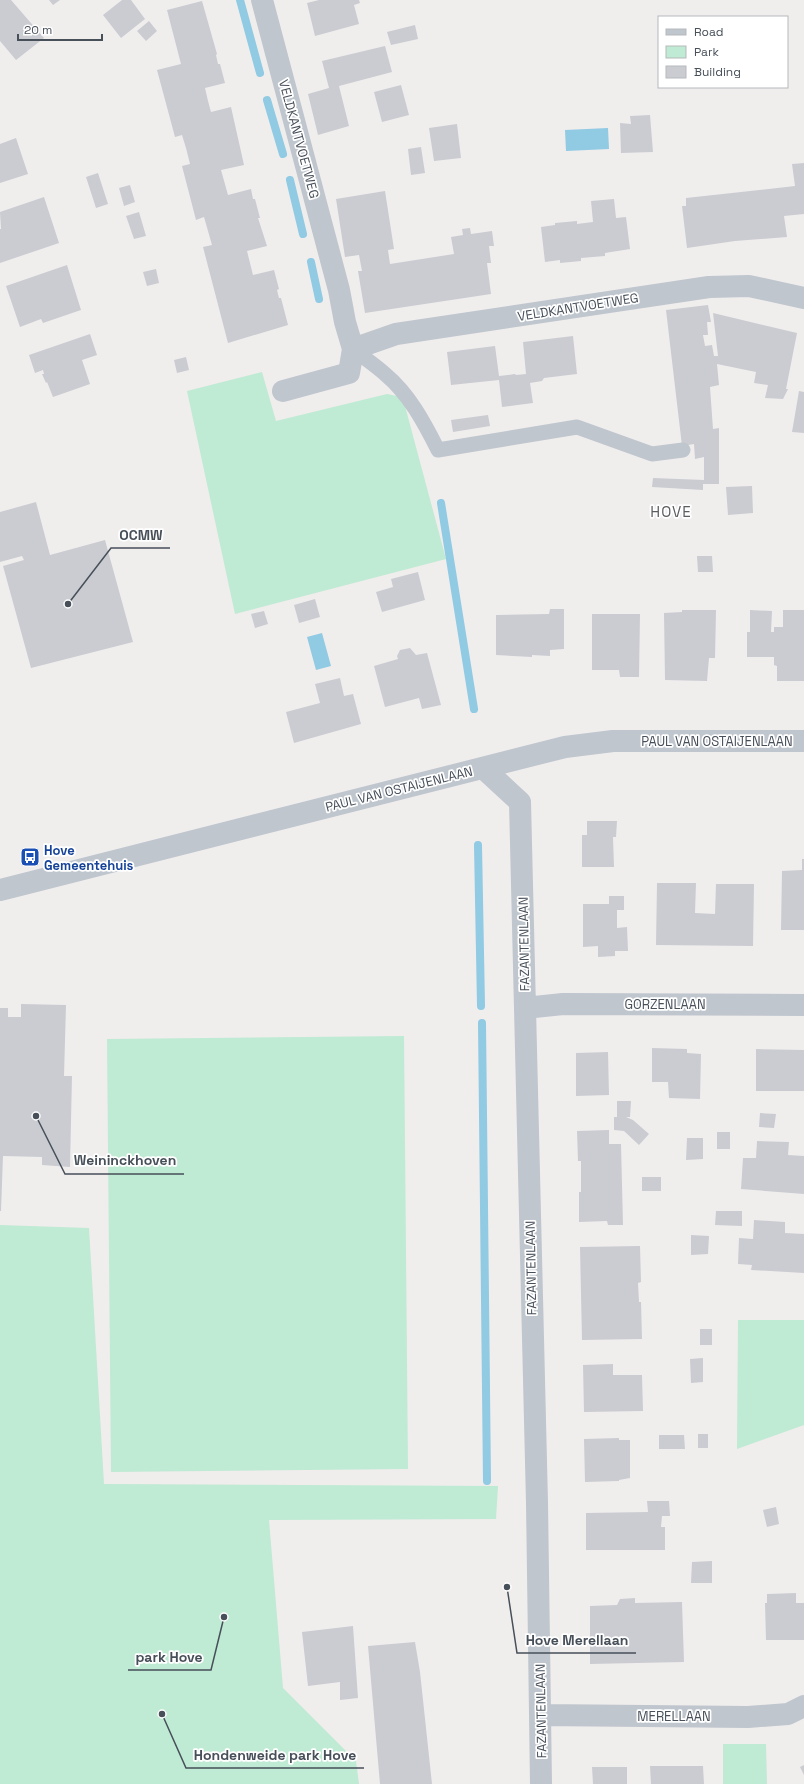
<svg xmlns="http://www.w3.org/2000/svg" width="804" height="1784" viewBox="0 0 804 1784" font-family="'Space Grotesk',sans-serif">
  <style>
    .green { fill: #bfead3 }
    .water { fill: #90cae3 }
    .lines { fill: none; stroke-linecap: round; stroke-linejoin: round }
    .stream { stroke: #90cae3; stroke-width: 8 }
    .building { fill: #caccd2 }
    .service { stroke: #bfc6ce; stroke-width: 15 }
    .minor { stroke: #bfc6ce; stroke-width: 22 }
    .labels { text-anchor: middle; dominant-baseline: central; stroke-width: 3.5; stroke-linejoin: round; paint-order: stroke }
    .street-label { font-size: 13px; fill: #474f59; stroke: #fff }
    .transit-label { font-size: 13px; font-weight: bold; fill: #164399; stroke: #fff; text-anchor: start }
    .quarter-label { font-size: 15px; letter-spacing: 1px; fill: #5b5d61; stroke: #fff }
    .leader { fill: none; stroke: #474f59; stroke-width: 1.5 }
    .callout-dot { fill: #474f59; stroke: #fff; stroke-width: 1.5 }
    .callout-label { font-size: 14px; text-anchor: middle; font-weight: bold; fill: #474f59; stroke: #fff; stroke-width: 3.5; stroke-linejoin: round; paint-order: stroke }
  </style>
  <rect width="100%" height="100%" fill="#f0eded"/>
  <path class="green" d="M262,372L276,421L387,394L397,396L405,406L446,559L235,614L187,391Z
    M404,1036L408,1469L111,1472L107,1039Z
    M0,1225L89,1228L104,1484L498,1486L496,1519L269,1520L283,1688L356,1761L359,1784H0Z
    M738,1320H804V1425L737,1449Z
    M723,1744H766L767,1784H723Z"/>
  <path class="water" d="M608,128L609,149L566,151L565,130Z
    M322,633L331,666L316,670L307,637Z"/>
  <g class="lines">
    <path class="stream" d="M240,0L260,73
      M267,100L283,154
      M290,180L303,234
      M311,262L319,299
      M441,503L474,709
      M478,845L481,1006
      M482,1023L487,1481"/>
  </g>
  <path class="building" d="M0,0H11L44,38L16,60L0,41Z
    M49,0H60L53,5Z
    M122,0H131L145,19L121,38L103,15Z
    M319,0H359L360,3L354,5L359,24L315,36L307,3Z
    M202,1L217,54L216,55L218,64H220L225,83L205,88L208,101L211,112L231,107L244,165L221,170L228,195L251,189L253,199H255L260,218H258L267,246L247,251L253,275L274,270L279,289L277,290L279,298H281L288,325L228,343L203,247L212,245L204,217L196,220L182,166L190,164L186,148L182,135L175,137L157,70L181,64L167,10Z
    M149,21L157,31L146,41L137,31Z
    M415,25L418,39L391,45L387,32Z
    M385,46L392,72L339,86L349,126L318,135L308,94L329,88L322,61Z
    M401,85L409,115L382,122L374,92Z
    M650,115L653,152L621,153L620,123L631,124L630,116Z
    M457,124L461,158L434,161L429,128Z
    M16,138L28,174L0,183V144Z
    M421,147L425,173L411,175L408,149Z
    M804,163V214L784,216L787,237L735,241L687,248L682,206H686V198L795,186L792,164Z
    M98,173L108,204L96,208L86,177Z
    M130,185L135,202L124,206L119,188Z
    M385,191L394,249L388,250L390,264L454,254L451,237L463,235L462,229L470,228L471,234L492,231L494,246H489L491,263H487L491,294L365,313L358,271H362L359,255L345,257L336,199Z
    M44,197L59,243L0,263V229H1L0,212Z
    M614,199L616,218L626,217L630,249L605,253V256L581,258V261L560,263V260L545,262L541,227L555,225V223L577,221V224L593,222L591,201Z
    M139,212L146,236L134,239L126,216Z
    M67,265L81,310L43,323L41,319L20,327L6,286Z
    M156,269L159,283L147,286L143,272Z
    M708,305L711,322H707L708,335H703L705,346L712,345L714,356H718L713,313L797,333L786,389H788L783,399L765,398L768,385L754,383L756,372L717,364L719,385L710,387L713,429L719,428V484H703V490L652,487L653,478L704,480V457L695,459L694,444L682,446L666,310Z
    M90,334L97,355L82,360L90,384L53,397L47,382L46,383L42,374H44L43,370L35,373L29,355Z
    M573,336L577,374L544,378L542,381L530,383L533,403L502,407L499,380L451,385L447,352L495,346L499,376L515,374L516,375L526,374L523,342Z
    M186,357L189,370L177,373L174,360Z
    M799,391L804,392V433L792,432Z
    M488,415L490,426L453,432L451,420Z
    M752,486L753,513L728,515L726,487Z
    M36,502L50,555L105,540L133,642L31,668L3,566L24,560L22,556L0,562V512Z
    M697,556H712L713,572H698Z
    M418,572L425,600L382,612L376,592L393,587L391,579Z
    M315,599L320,617L299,623L294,605Z
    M550,609H564V649L550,650V656L532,655V657L496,655V615L549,614Z
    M682,610H716L715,658H709L707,681L665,680L664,613L682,612Z
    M750,610L772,611L771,632H774V627H783V610H804V681H777V666L774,665V657H747V632H750Z
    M264,611L268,624L255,628L251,614Z
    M592,614H640L639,677H620L619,670H592Z
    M410,648L416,655L427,653L441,705L422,709L419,698L385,707L374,666L398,659L397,656L400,650Z
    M340,678L344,696L353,694L361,724L294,743L286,712L320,703L315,684Z
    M587,821H617L616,837H613L614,867H582V835H587Z
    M802,859H804V930H781L782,871L802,870Z
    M657,883H696L695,913L715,914L716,884H754L753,946L656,945Z
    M609,896H624V910H617V928L627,927L628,951H615V956L598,957V946L583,947V904H609Z
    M21,1004L66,1005L64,1076H72L70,1167L42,1165V1157L3,1156L1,1211H0V1008H8V1017H21Z
    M652,1048L687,1049V1053L701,1054L700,1099L669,1098L668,1082H652Z
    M756,1049L804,1050V1091H756Z
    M608,1052L609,1095L576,1096V1053Z
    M617,1101H631L630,1117H626L633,1120L649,1134L639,1145L624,1131L614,1130V1117H617Z
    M760,1113L776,1114L774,1128L759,1127Z
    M609,1130V1144H621L623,1225H608L607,1221L579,1222V1192H581V1161H578L577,1131Z
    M717,1132H730V1149H717Z
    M687,1138H703V1159L686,1160Z
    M757,1141L789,1142L788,1155L804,1156V1194L741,1189L743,1158H756Z
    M642,1177H661V1191H642Z
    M716,1211H742V1226L715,1225Z
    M754,1220L785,1222V1233L804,1234V1273L751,1270L752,1265L738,1264L739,1238L753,1239Z
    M691,1235L709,1236L708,1254L691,1255Z
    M640,1246L641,1282L638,1283L639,1302H641L642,1339L582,1340L580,1247Z
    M700,1329H712V1345H700Z
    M703,1358V1382L691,1383L690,1359Z
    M613,1364V1375H642L643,1411L584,1412L583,1365Z
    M698,1434H708V1448H698Z
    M659,1435H684L685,1449H659Z
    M619,1438V1440H630V1478L619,1480V1481L585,1482L584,1439Z
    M647,1501H669L670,1516H662L661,1527H665V1550H586V1513L648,1512Z
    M776,1507L779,1524L767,1527L763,1510Z
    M712,1561V1583H691L692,1562Z
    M796,1593V1603H804V1640H766L765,1603H767V1594Z
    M635,1598V1603L682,1602L684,1662L590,1664V1606L617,1605L620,1599Z
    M353,1626L358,1698L340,1700V1682L308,1686L302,1632Z
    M415,1642L420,1672L432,1784H380L368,1646Z
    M804,1765V1775L800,1767Z
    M650,1766H703L704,1784H651Z
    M592,1767H627V1784H593Z"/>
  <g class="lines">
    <path class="service" d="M353,349C363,357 375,365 385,374C409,394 424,422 438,450L577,427L652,454L683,450"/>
    <path class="minor" d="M262,0L339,290L345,322L353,349L349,373L283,391
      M353,349L396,334L709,287L749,286L804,298
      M483,768L520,802L537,1503L541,1784
      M0,890L565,747L613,741H804
      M525,1008L563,1004L804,1005
      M541,1715L748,1717L788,1714L804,1706"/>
  </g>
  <defs>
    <symbol id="bus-square" viewBox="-11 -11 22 22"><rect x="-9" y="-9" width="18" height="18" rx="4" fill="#1a4fb4" stroke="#fff"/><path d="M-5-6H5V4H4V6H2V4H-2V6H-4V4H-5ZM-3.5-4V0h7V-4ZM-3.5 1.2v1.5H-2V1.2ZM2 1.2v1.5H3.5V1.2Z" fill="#fff"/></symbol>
  </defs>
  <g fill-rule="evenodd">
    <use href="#bus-square" x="19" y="846" width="22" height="22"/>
  </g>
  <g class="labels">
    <g class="street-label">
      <text transform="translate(299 139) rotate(75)">VELDKANTVOETWEG</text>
      <text transform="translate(578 307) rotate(-9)">VELDKANTVOETWEG</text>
      <text x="717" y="741">PAUL VAN OSTAIJENLAAN</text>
      <text transform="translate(399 789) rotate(-14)">PAUL VAN OSTAIJENLAAN</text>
      <text transform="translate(524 944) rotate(-91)">FAZANTENLAAN</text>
      <text x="665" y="1004">GORZENLAAN</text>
      <text transform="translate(531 1268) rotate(-91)">FAZANTENLAAN</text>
      <text transform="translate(541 1711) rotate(-91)">FAZANTENLAAN</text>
      <text x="674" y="1716">MERELLAAN</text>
    </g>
    <g class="transit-label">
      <text x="44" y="850">Hove<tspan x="44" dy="15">Gemeentehuis</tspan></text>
    </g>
    <g class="quarter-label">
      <text x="671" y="511">HOVE</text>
    </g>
  </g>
  <path class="leader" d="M68 604L111 548H170M36 1116L65 1174H184M507 1587L517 1653H636M224 1617L211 1670H128M162 1714L186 1768H364"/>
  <g class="callout-dot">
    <circle cx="68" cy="604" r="4"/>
    <circle cx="36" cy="1116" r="4"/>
    <circle cx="507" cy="1587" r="4"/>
    <circle cx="224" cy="1617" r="4"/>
    <circle cx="162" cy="1714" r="4"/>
  </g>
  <g class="callout-label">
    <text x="141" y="540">OCMW</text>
    <text x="125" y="1165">Weininckhoven</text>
    <text x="577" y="1645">Hove Merellaan</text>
    <text x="169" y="1662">park Hove</text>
    <text x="275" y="1760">Hondenweide park Hove</text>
  </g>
  <rect x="658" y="16" width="130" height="72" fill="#ffffff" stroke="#b5b9bd"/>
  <rect x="666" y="29" width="20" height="6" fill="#bfc6ce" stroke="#b5b9bd"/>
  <text x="694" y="36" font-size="12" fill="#474f59">Road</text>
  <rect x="666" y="46" width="20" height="12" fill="#bfead3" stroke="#b5b9bd"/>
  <text x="694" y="56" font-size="12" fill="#474f59">Park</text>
  <rect x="666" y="66" width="20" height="12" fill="#caccd2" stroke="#b5b9bd"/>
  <text x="694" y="76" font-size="12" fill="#474f59">Building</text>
  <path d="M18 34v6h84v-6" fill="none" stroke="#474f59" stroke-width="2"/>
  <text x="24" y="34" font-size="12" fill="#474f59" stroke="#ffffff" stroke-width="3" paint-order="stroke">20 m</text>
</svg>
